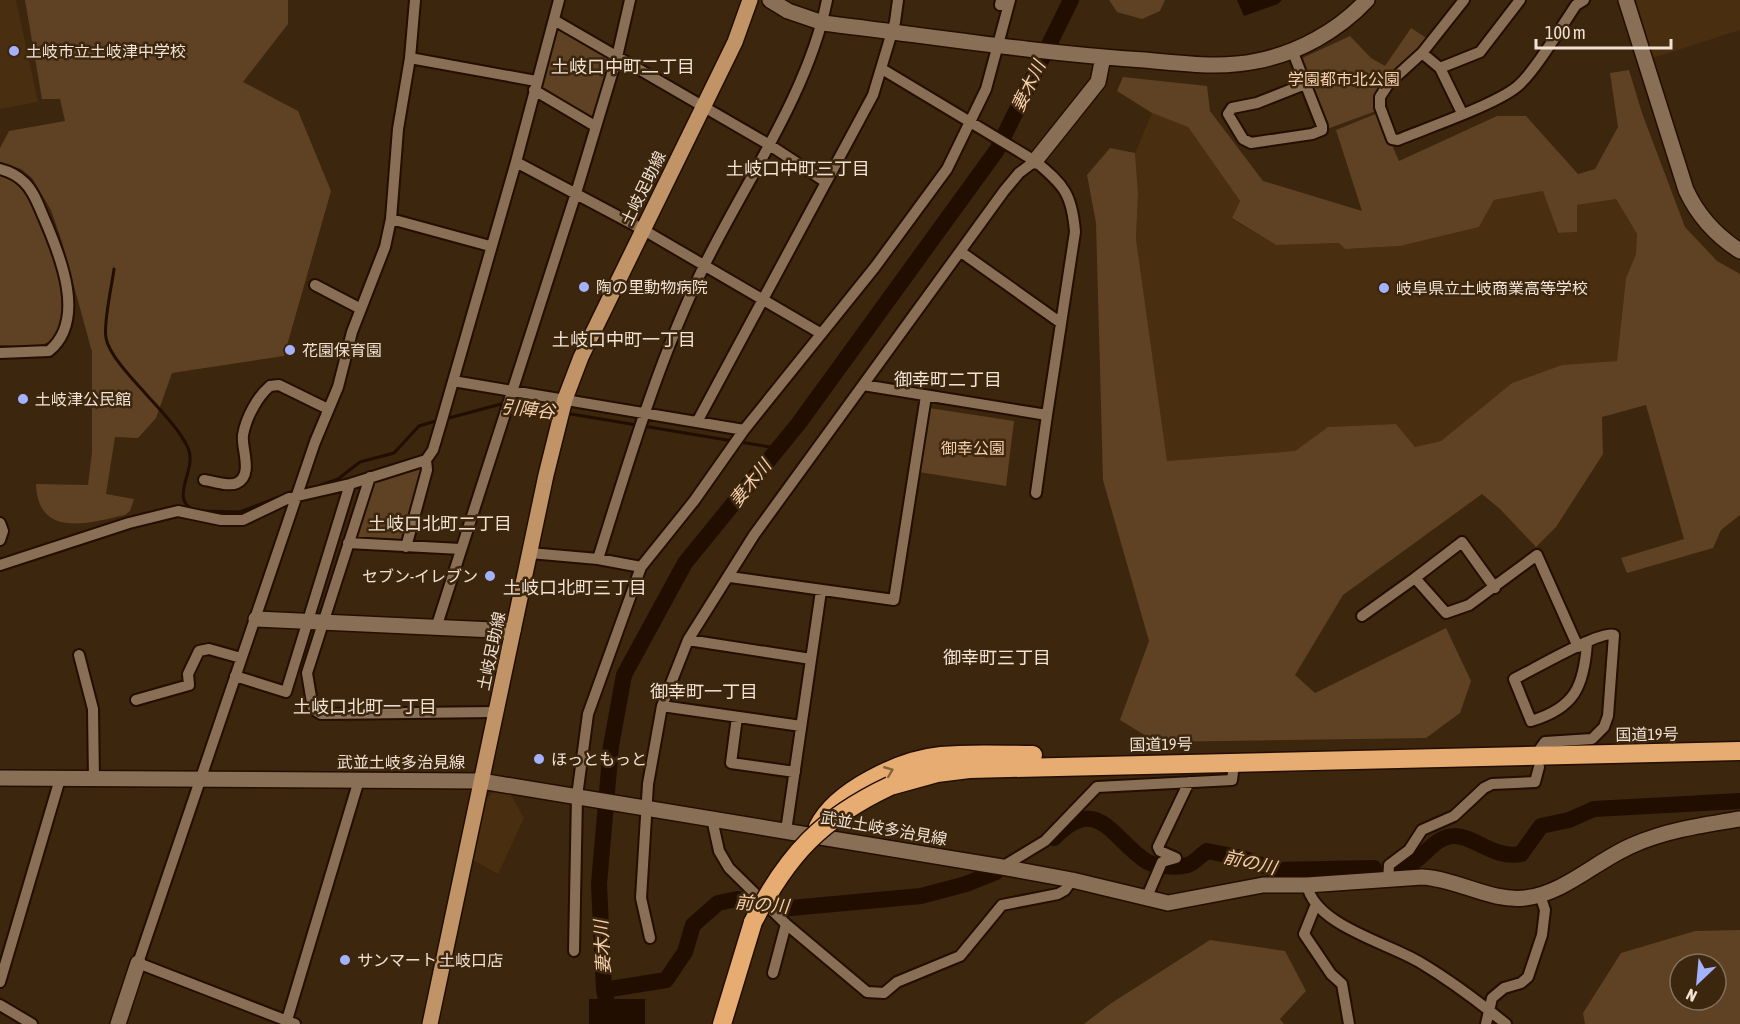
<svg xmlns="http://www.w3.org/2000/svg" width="1740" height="1024" viewBox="0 0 1740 1024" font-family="'Asap Condensed','Noto Sans JP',sans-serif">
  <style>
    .built { fill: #492e0f }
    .green { fill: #5f4223; fill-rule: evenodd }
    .water { fill: #210e00 }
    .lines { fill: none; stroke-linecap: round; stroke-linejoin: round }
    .stream { stroke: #210e00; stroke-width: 3 }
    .river { stroke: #210e00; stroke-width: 16 }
    .street-casing { stroke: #230e00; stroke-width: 14 }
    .secondary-casing { stroke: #230e00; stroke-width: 18 }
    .primary-casing { stroke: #230e00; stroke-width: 18 }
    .highway-casing { stroke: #230e00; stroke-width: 21 }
    .street { stroke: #896f56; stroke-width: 10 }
    .secondary { stroke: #896f56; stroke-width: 15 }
    .primary { stroke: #c19467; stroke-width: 15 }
    .highway { stroke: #e6ac72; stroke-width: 18 }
    .highway-bridge-casing { stroke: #230e00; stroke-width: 21; stroke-linecap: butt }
    .highway-bridge { stroke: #e6ac72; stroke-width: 18 }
    .oneway { stroke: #88623b }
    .poi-dot { fill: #a4b2fc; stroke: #3c260e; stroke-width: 2 }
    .labels { text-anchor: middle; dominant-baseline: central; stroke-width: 5; stroke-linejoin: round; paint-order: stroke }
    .poi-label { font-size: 16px; fill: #f1e2d4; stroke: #3c260e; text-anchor: start }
    .park-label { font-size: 16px; fill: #f6d0ac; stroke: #3c260e }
    .street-label { font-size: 16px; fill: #f1e2d4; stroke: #3c260e }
    .neighbourhood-label { font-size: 18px; fill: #f1e2d4; stroke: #3c260e }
    .water-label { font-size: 18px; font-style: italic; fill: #f6d0ab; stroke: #3c260e }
  </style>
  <rect width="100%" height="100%" fill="#3c260e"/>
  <path class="built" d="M0,0H16L38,102L0,109Z
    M1636,0H1740V30L1653,58Z
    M1152,113L1188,127L1240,201L1232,219L1276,245L1339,243L1345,249L1400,246L1479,227L1494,200L1544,191L1557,233L1576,232L1577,205L1616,199L1637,234L1636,254L1626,278L1617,361L1562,365L1512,383L1441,441L1414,447L1396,424L1329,427L1295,451L1167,461L1136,239L1138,193L1135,153Z
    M497,788L508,790L524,818L498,874L473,860L487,799Z"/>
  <path class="green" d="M25,0H288V24L243,82L298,111L331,191L284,356L172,373L156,418L138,438L115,437L106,494L134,499L130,511L125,515C89,523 38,539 36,484L88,485L92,452V352L62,242L51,210L32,178L21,169L0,162V148L9,131L65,121L60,99H42Z
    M1109,0H1165L1160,11L1142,19L1117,12Z
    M555,25L610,58L593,119L540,90Z
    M1411,28L1428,39L1375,107L1376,111L1327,129L1298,60L1350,36L1371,58L1385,66Z
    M1629,70L1642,113L1685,227L1717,261L1740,274V515L1721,530L1713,548L1627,573L1621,558L1684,539L1646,405L1602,417L1603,454L1556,527L1536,547L1500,509L1482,494L1343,595L1295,675L1315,693L1446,628L1471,681L1460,713L1426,738L1156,742L1120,720L1149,641L1103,480L1096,223L1087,175L1110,148L1135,153L1138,193L1136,239L1167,461L1295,451L1328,427L1396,424L1415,447L1441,441L1512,383L1562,365L1617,361L1626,278L1636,254L1637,234L1616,199L1577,205V232L1558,233L1543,191L1494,200L1479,227L1400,246L1345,249L1339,243L1276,245L1232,218L1240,201L1188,127L1152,113L1117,91L1123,77L1207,86L1210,111L1263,181L1362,211L1336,130L1378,113L1399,161L1497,116H1526L1578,174L1595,169L1618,127L1610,73Z
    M0,175C8,178 17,183 22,190C42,214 83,319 50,341C38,349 14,345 0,345Z
    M929,408L1014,421L1006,486L919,472Z
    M421,468L423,471L404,540H356L355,535L373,483Z
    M1740,930V1024H1585L1583,1013L1621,953L1695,931ZM1680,964H1716V1000H1680Z
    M1210,940L1285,951L1306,991L1280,1019L1284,1024H1084L1110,1004Z"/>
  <path class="water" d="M1237,0H1282L1278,4L1244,16Z
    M589,999H645V1024H589Z"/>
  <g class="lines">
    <path class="stream" d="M114,269C112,285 103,324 106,338C111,367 174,415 188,448C198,469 168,499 194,510
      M512,404L556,412
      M565,413L733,441
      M445,419L505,403
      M740,442L776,448
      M319,486L338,479L360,462L394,453L419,426L439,420
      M200,511L240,512L276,498"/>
    <path class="river" d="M1054,838C1098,792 1113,840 1146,861C1155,867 1177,868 1188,865C1194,863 1201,855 1207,851L1242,858L1275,870L1374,868
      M1400,867C1422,865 1431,836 1455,836C1474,836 1493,859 1521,854L1541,826L1569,820L1594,809L1740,801
      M604,990L666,980L685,952L693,925L718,903L737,899L791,908L921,896L966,884L996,872
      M611,1024L604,990L599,884L611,746L624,675L685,563L799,423L997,150L1071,0"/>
    <defs>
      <path id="street" d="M1464,0L1422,53L1389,83L1380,97V107L1392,139L1398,140C1426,128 1501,103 1520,84C1538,67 1561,27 1576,5L1584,0
        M1000,5L1001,0
        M554,20L768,144L826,182
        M1292,50L1322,126V130L1312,134L1251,143L1243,139L1228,114L1232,108L1257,103L1305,84
        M1422,53L1440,68L1462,113
        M410,58L536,81
        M1440,68L1480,52L1520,0
        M534,90L595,126
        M516,162L642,229L820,333
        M0,169C8,171 18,176 24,182C34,191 39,207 44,218C60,255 87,320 49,351L0,353
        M391,219L490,246
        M961,252L1061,323
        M315,285L361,309
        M453,381L744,430
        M863,385L1047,415L1075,232C1072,194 1064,185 1035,161L882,69
        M697,422L873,95L895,22L898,0
        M370,477L307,673L313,709L321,714L496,712
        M204,480C213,481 229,487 237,483C254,475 241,448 243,435C246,418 257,397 270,386L279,385L328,409
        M1036,493L1047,415
        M0,523L3,531L0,540
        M348,543L461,549
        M406,547L427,470L426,460
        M530,553L598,559L641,567
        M598,559C629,460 659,358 705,264C746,181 809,91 827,0
        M0,565L129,523L178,511L221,520H243L289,498L350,484L426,460L433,450L441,423L516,162L559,0
        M730,577L894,600L926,396
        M1415,578L1462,542L1495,588
        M1362,616L1415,578L1446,613L1469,605L1537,555L1578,647
        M436,628L576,193L617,57L630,0
        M688,640L811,659
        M79,655L93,709L94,780
        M235,676L286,692L350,484
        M136,700L189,685L188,674L199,651L209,649L241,658
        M662,706L801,726
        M737,717L731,763L795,772
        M1540,755V749L1545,742L1592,739L1604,727L1608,716L1614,635C1602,629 1531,671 1514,679L1531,721C1575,708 1584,686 1587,643
        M712,819L719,851L729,868L786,924L867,992L884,993L897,982L960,956L1002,905L1058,894L1065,890L1072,880
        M786,831L821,591
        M1002,867L1045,841L1097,787L1232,780L1233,772
        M1388,880L1389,865L1409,850L1422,830L1454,816L1484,788L1492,784L1535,782L1539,767
        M1307,885C1315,926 1389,943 1421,963C1451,981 1479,1002 1506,1024
        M1146,899L1162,862L1176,858L1160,851L1158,847L1189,782
        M1316,904L1304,934L1331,974L1342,984L1349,1024
        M650,938L641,898L648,784L662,706L688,640L754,535L1004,191L1019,173L1035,161
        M574,951L577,796L588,714L641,567L694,501L744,430L875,267L947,169L986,89L1010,0
        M773,973L786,924
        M0,982L60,779
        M0,1005L32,1024
        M287,1020L359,780
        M295,1024L138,963L315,442L338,387L352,332L385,247L391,219L398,129L410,58L415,0
        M1486,1024L1492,998L1504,988L1521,983L1528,977L1542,935L1545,910L1540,895"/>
      <path id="secondary" d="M770,0L788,11L823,23C930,36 1036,53 1144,60C1181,63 1220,69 1257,61C1298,53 1338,31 1367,0
        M1626,0L1686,190C1698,216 1715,235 1740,251
        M1035,161L1098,82L1103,57
        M256,619L513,631
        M0,778L481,781L1002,867L1072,880L1168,903L1263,885H1307L1422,877C1458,879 1491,902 1525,898C1564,894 1597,860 1633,845C1667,830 1703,825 1740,819
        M118,1024L138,963"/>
      <path id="primary" d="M430,1024L546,475L565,399L581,357L735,42L750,0"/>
      <path id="highway" d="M890,786L937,773L969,769L1740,751
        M818,827C836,790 901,760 941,756C971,753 1003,755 1033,755
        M722,1024L753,922"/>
    </defs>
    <use href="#street" class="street-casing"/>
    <use href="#secondary" class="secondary-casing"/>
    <use href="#primary" class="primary-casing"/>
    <use href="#highway" class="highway-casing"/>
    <use href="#street" class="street"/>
    <use href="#secondary" class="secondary"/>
    <use href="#primary" class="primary"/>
    <use href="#highway" class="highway"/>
    <defs>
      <path id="highway-bridge" d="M753,922C787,855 822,818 890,786"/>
    </defs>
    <use href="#highway-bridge" class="highway-bridge-casing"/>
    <use href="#highway-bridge" class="highway-bridge"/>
  </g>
  <defs><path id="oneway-chevron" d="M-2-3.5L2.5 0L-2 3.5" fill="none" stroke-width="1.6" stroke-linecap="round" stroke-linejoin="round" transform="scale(1.5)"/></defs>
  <use class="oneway" href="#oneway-chevron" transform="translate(889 771) rotate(-22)"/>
  <g class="poi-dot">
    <circle cx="14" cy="51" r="6"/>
    <circle cx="584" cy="287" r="6"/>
    <circle cx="1384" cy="288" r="6"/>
    <circle cx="290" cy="350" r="6"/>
    <circle cx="23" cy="399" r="6"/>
    <circle cx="490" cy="576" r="6"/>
    <circle cx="539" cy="759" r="6"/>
    <circle cx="345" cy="960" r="6"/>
  </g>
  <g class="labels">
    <g class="poi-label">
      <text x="26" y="51">土岐市立土岐津中学校</text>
      <text x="596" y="287">陶の里動物病院</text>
      <text x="1396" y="288">岐阜県立土岐商業高等学校</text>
      <text x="302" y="350">花園保育園</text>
      <text x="35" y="399">土岐津公民館</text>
      <text x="478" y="576" text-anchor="end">セブン-イレブン</text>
      <text x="551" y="759">ほっともっと</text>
      <text x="357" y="960">サンマート 土岐口店</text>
    </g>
    <g class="park-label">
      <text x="1344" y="79">学園都市北公園</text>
      <text x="973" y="448">御幸公園</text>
    </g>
    <g class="street-label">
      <text transform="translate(643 188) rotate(-64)">土岐足助線</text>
      <text transform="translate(491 651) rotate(-78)">土岐足助線</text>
      <text transform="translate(1647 734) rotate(-1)">国道19号</text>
      <text transform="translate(1161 744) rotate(-1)">国道19号</text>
      <text x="401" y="762">武並土岐多治見線</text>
      <text transform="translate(884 828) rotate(10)">武並土岐多治見線</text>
    </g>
    <g class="neighbourhood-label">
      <text x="623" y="66">土岐口中町二丁目</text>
      <text x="798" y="168">土岐口中町三丁目</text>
      <text x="624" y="339">土岐口中町一丁目</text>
      <text x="948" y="379">御幸町二丁目</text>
      <text x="440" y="523">土岐口北町二丁目</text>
      <text x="575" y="587">土岐口北町三丁目</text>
      <text x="997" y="657">御幸町三丁目</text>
      <text x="704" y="691">御幸町一丁目</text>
      <text x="365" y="706">土岐口北町一丁目</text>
    </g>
    <g class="water-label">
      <text transform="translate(1028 86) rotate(-64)">妻木川</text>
      <text transform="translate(528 409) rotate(6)">引陣谷</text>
      <text transform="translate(750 483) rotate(-51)">妻木川</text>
      <text transform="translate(1250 862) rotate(13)">前の川</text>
      <text transform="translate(762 904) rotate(5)">前の川</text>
      <text transform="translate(602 947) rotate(-93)">妻木川</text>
    </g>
  </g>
  <g transform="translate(1698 982) rotate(206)"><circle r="28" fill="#3c260e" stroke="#84715d" stroke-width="1.5"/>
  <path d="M0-4.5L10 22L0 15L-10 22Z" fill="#a4b2fc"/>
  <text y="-9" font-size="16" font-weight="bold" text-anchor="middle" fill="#f1e2d4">N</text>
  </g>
  <path d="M1536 39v9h135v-9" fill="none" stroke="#f1e2d4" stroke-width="3"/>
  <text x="1545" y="39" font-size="18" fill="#f1e2d4" stroke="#3c260e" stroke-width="4.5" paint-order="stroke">100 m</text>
</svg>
